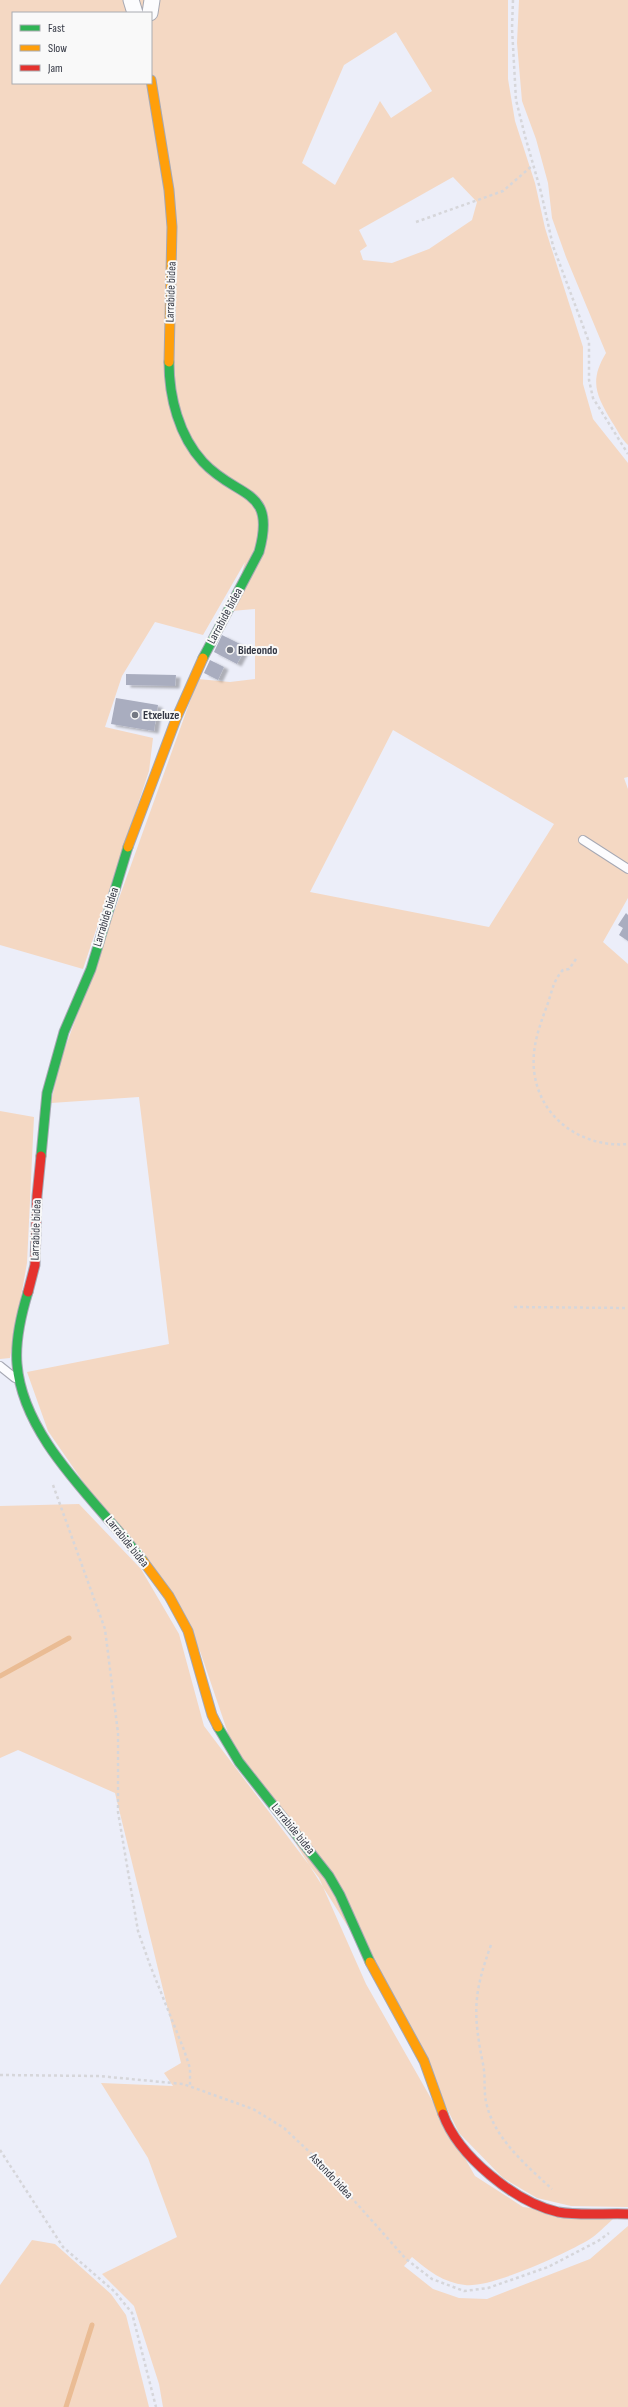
<svg xmlns="http://www.w3.org/2000/svg" width="628" height="2407" viewBox="0 0 628 2407" font-family="'Sofia Sans Condensed',sans-serif">
  <style>
    .green { fill: #f4d8c3; fill-rule: evenodd }
    .lines { fill: none; stroke-linecap: round; stroke-linejoin: round }
    .stream { stroke: #eabc94; stroke-width: 5 }
    .building { fill: #a9adbf; filter: url(#shadow) }
    .lane-casing { stroke: #a6a8b3; stroke-width: 10 }
    .street-casing { stroke: #a6a8b3; stroke-width: 17 }
    .fast-casing { stroke: #a6a8b3; stroke-width: 11 }
    .slow-casing { stroke: #a6a8b3; stroke-width: 11 }
    .jam-casing { stroke: #a6a8b3; stroke-width: 11 }
    .path { stroke: #d6d6da; stroke-width: 2.5; stroke-dasharray: 3 3; stroke-linecap: butt }
    .lane { stroke: #fcfcfe; stroke-width: 8 }
    .street { stroke: #fcfcfe; stroke-width: 15 }
    .fast { stroke: #30b455; stroke-width: 9 }
    .slow { stroke: #ff9f0a; stroke-width: 9 }
    .jam { stroke: #e5322d; stroke-width: 9 }
    .poi-dot { fill: #747883; stroke: #f9f9f9; stroke-width: 1.5 }
    .labels { text-anchor: middle; dominant-baseline: central; stroke-width: 4; stroke-linejoin: round; paint-order: stroke }
    .street-label { font-size: 12px; fill: #343844; stroke: #f9f9f9 }
    .poi-label { font-size: 12px; font-weight: bold; fill: #343844; stroke: #f9f9f9; text-anchor: start }
  </style>
  <defs>
    <filter id="shadow"><feDropShadow dx="4.5" dy="2.5" stdDeviation="1" flood-color="#0004"/></filter>
  </defs>
  <rect width="100%" height="100%" fill="#eceef9"/>
  <path class="green" d="M0,0H508V79L515,121L535,183L545,228L583,347V384L593,419L628,463V777L624,778L628,789V898L603,942L628,964V2207L571,2206L537,2198L503,2178L459,2133L394,2000L230,1739L200,1651L48,1431L27,1372L169,1344L139,1097L51,1103L59,1065L198,679L230,682L255,679V609L231,611L245,562L203,635L155,622L122,676L105,727L153,738L149,771L83,969L0,945ZM13,13H151V83H13ZM396,32L432,91L391,118L380,101L335,185L302,163L344,65ZM453,177L477,202L472,220L429,249L392,263L363,260L360,251L367,246L359,230ZM393,730L554,824L489,927L310,892Z
    M519,0H628V445C621,439 617,429 612,422C596,395 589,381 606,353L566,257L552,218L548,183L536,139L522,101L517,43Z
    M0,1111L34,1117L27,1263L10,1358L0,1359Z
    M79,1504L141,1569L179,1634L204,1726L319,1878L366,1984L475,2176L523,2207L613,2219C605,2226 598,2234 590,2239C565,2254 492,2288 465,2285C444,2283 427,2270 412,2257L404,2266L433,2289L459,2298L487,2299L590,2259L628,2226V2407H163L159,2384L134,2306L102,2274L177,2237L148,2158L101,2083L173,2086L164,2073L181,2063L115,1793L18,1750L0,1758V1506Z
    M32,2240L55,2244L111,2294L126,2315L149,2407H0V2285Z"/>
  <g class="lines">
    <path class="stream" d="M0,1676L69,1638
      M66,2407L92,2325"/>
  </g>
  <path class="building" d="M222,635L246,647L237,664L214,652Z
    M210,660L224,667L218,680L204,673Z
    M126,674L176,675L175,686L126,685Z
    M116,698L158,705L154,731L111,724Z
    M626,913L628,915V941L619,935L623,928L618,925Z"/>
  <g class="lines">
    <defs>
      <path id="lane" d="M583,840L628,869
        M0,1366L15,1378"/>
      <path id="street" d="M131,0L135,13
        M150,13L152,0"/>
      <path id="fast" d="M169,362C169,397 179,436 203,462C237,499 277,487 259,552L203,658
        M41,1156L47,1093L64,1032L91,969L128,847
        M28,1292C21,1315 15,1340 17,1364C23,1440 100,1504 143,1561
        M218,1727L239,1762L329,1876L340,1895L370,1962"/>
      <path id="slow" d="M151,80L169,190L172,227L169,362
        M128,847L176,719L203,658
        M143,1561L169,1596L188,1631L212,1715L218,1727
        M370,1962L424,2061L443,2114"/>
      <path id="jam" d="M28,1292L35,1265L37,1196L41,1156
        M443,2114C458,2156 515,2202 558,2212C580,2216 606,2213 628,2214"/>
    </defs>
    <use href="#lane" class="lane-casing"/>
    <use href="#street" class="street-casing"/>
    <use href="#fast" class="fast-casing"/>
    <use href="#slow" class="slow-casing"/>
    <use href="#jam" class="jam-casing"/>
    <path class="path" d="M513,0L512,28L516,100L525,136L541,192L553,246L589,342V380L593,398L628,454
      M416,222L503,191L533,165
      M576,959L569,969L563,970C554,979 552,991 548,1003C539,1027 530,1051 535,1077C543,1122 586,1148 628,1144
      M514,1307L628,1308
      M53,1485L105,1629L118,1733V1812L138,1931L150,1965L184,2050L190,2068V2087
      M491,1945C473,1994 473,2014 483,2064C486,2078 483,2092 487,2106C496,2140 527,2166 552,2189
      M0,2075L99,2076L183,2084L253,2109L284,2128L318,2160L406,2259L432,2279L464,2291L488,2288L548,2267L598,2241L609,2233
      M0,2150L63,2247L115,2292L132,2313L156,2407"/>
    <use href="#lane" class="lane"/>
    <use href="#street" class="street"/>
    <use href="#fast" class="fast"/>
    <use href="#slow" class="slow"/>
    <use href="#jam" class="jam"/>
  </g>
  <g class="poi-dot">
    <circle cx="230" cy="650" r="4"/>
    <circle cx="135" cy="715" r="4"/>
  </g>
  <g class="labels">
    <g class="street-label">
      <text transform="translate(171 292) rotate(-88)">Larrabide bidea</text>
      <text transform="translate(225 616) rotate(-62)">Larrabide bidea</text>
      <text transform="translate(106 917) rotate(-73)">Larrabide bidea</text>
      <text transform="translate(36 1230) rotate(-88)">Larrabide bidea</text>
      <text transform="translate(127 1542) rotate(51)">Larrabide bidea</text>
      <text transform="translate(293 1829) rotate(51)">Larrabide bidea</text>
      <text transform="translate(331 2176) rotate(47)">Astondo bidea</text>
    </g>
    <g class="poi-label">
      <text x="238" y="650">Bideondo</text>
      <text x="143" y="715">Etxeluze</text>
    </g>
  </g>
  <rect x="12" y="12" width="140" height="72" fill="#f9f9f9" stroke="#aaacb1"/>
  <rect x="20" y="25" width="20" height="6" fill="#30b455" stroke="#aaacb1"/>
  <text x="48" y="32" font-size="12" fill="#343844">Fast</text>
  <rect x="20" y="45" width="20" height="6" fill="#ff9f0a" stroke="#aaacb1"/>
  <text x="48" y="52" font-size="12" fill="#343844">Slow</text>
  <rect x="20" y="65" width="20" height="6" fill="#e5322d" stroke="#aaacb1"/>
  <text x="48" y="72" font-size="12" fill="#343844">Jam</text>
</svg>
